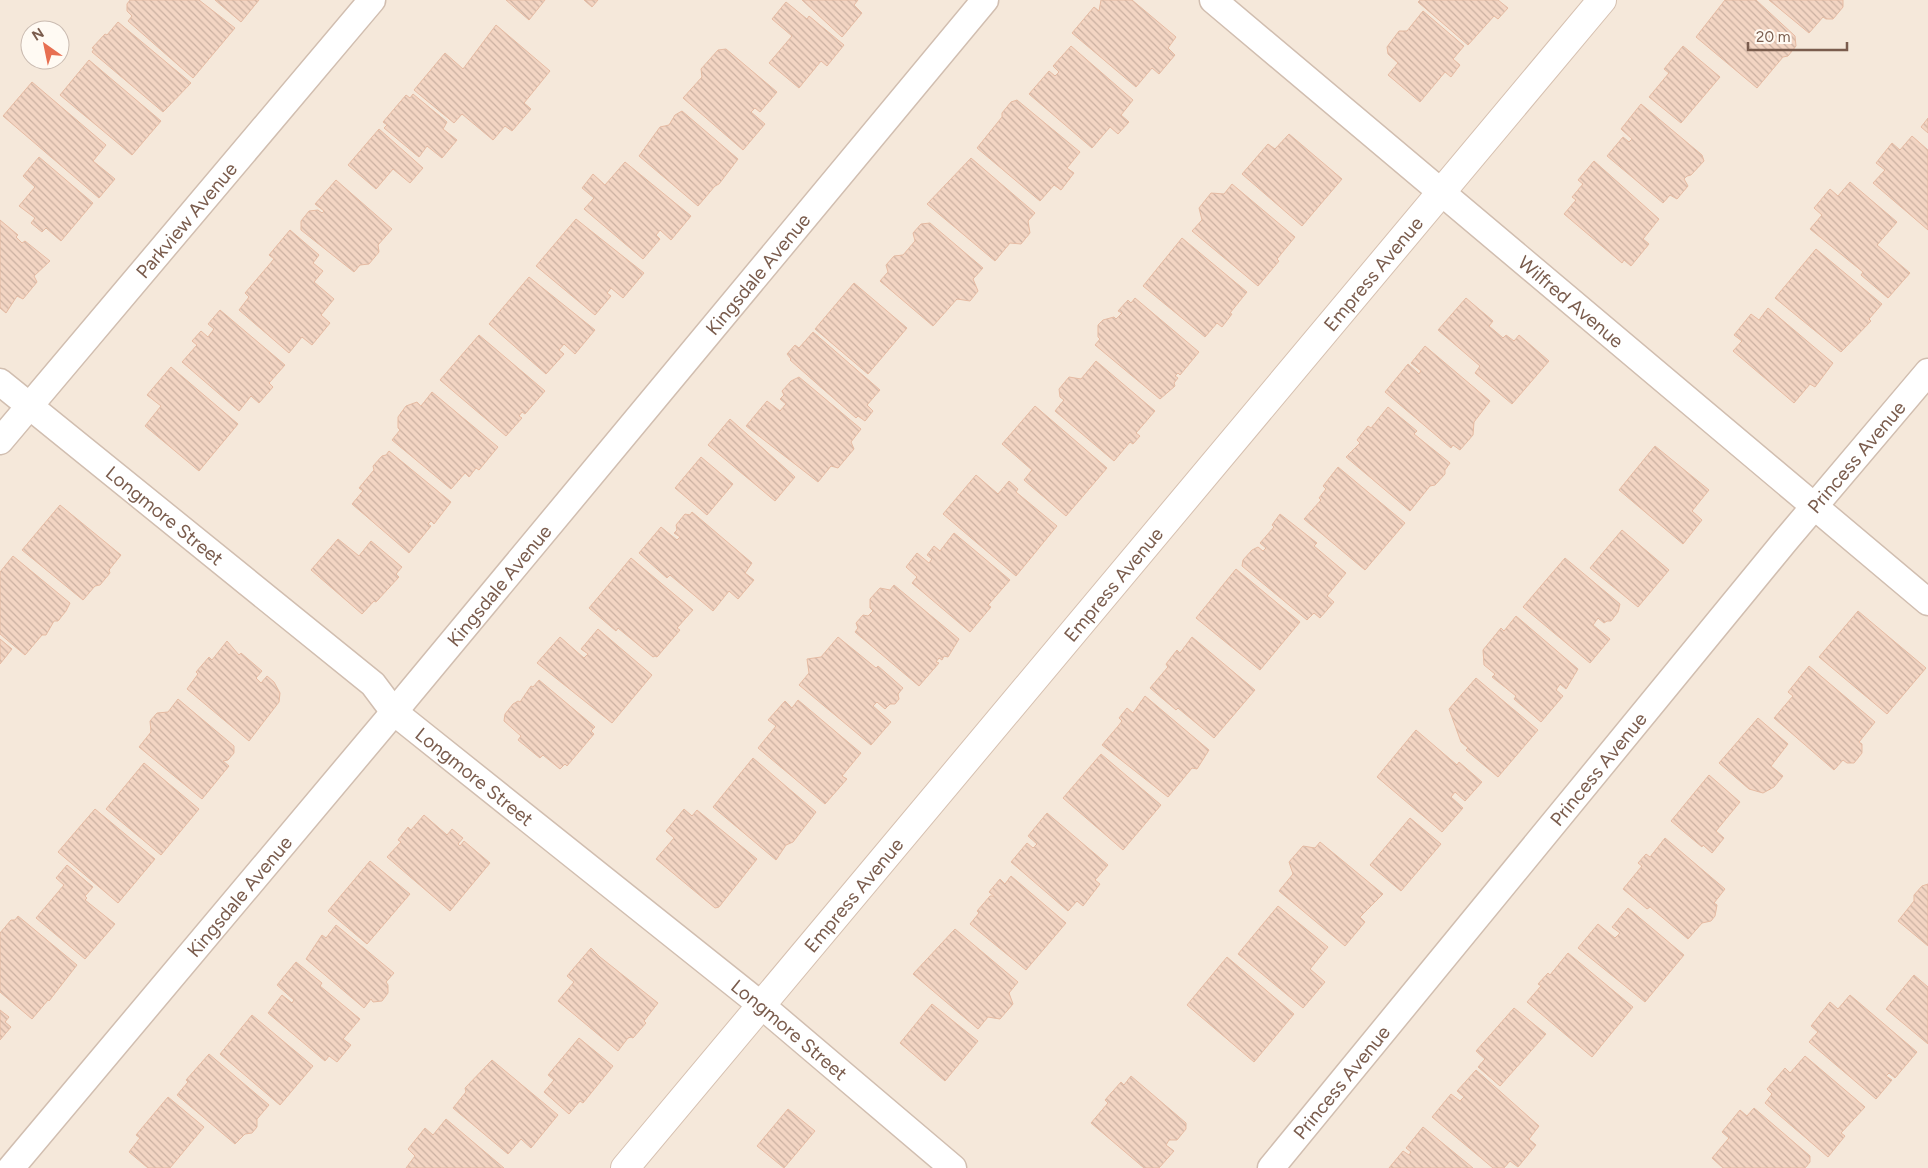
<svg xmlns="http://www.w3.org/2000/svg" width="1928" height="1168" viewBox="0 0 1928 1168" font-family="Figtree,sans-serif">
  <style>
    .residential { fill: #f5e8da; fill-rule: evenodd }
    .building { fill: url(#building-back-hatch); stroke: #e6bba3 }
    .lines { fill: none; stroke-linecap: round; stroke-linejoin: round }
    .street-casing { stroke: #d1beb0; stroke-width: 29 }
    .secondary-casing { stroke: #d6c0b0; stroke-width: 30 }
    .street { stroke: #fff; stroke-width: 26 }
    .secondary { stroke: #fff; stroke-width: 28 }
    .labels { text-anchor: middle; dominant-baseline: central; stroke-width: 5; stroke-linejoin: round; paint-order: stroke }
    .street-label { font-size: 19px; fill: #7a5c4d; stroke: #fffaf3 }
  </style>
  <defs>
    <pattern id="building-back-hatch" width="6" height="6" patternUnits="userSpaceOnUse" patternTransform="scale(1.25)"><rect width="6" height="6" fill="#f3d5c3"/><path d="M-1 5l2 2M0 0l6 6M5-1l2 2" fill="none" stroke="#cab0a1"/></pattern>
  </defs>
  <rect width="100%" height="100%" fill="#fdf6ec"/>
  <path class="residential" d="M0,0H1928V1168H0ZM30,30H60V60H30Z"/>
  <path class="building" d="M130,0H199L235,28L193,78L128,21L132,16L127,11V4Z
    M215,0H259L241,22Z
    M506,0H545L529,20Z
    M584,0H598L592,7Z
    M802,0H858L854,5L862,13L842,37Z
    M1101,0H1132L1176,37L1168,48L1175,55L1159,74L1152,68L1136,87L1072,33L1094,7L1099,11Z
    M1420,0H1498L1508,8L1498,19L1494,16L1468,45L1418,2Z
    M1725,0H1756L1795,36L1796,46L1788,56L1783,57L1757,88L1696,37Z
    M1769,0H1843V7L1833,19H1826L1823,17L1809,33Z
    M786,2L807,19L809,16L844,45L827,66L821,61L799,88L769,63L792,36L772,19Z
    M1423,11L1464,46L1453,59L1460,65L1451,77L1445,72L1420,102L1388,75L1398,63L1388,54L1387,47L1399,31H1407Z
    M118,22L191,83L163,112L92,52L94,49L92,48L105,34L107,35Z
    M496,25L550,71L524,103L531,109L512,131L505,126L493,140L462,114L454,123L414,90L445,53L463,69Z
    M1071,46L1133,100L1121,115L1129,122L1118,134L1110,127L1092,148L1029,94L1049,71L1055,76L1059,72L1053,66Z
    M1683,46L1720,77L1681,123L1649,97L1669,73L1664,69Z
    M726,49L777,92L760,112L755,108L751,112L765,124L743,150L683,98L702,77L701,69L718,50Z
    M89,60L161,121L132,155L60,95Z
    M32,82L106,145L93,161L115,179L99,198L3,116Z
    M413,94L447,122L443,129L457,140L442,158L427,146L419,157L384,128L387,125L383,122L406,95L410,98Z
    M1017,100L1080,152L1067,168L1074,173L1061,190L1054,185L1040,201L977,148L1002,117V113L1011,102Z
    M1641,104L1702,155L1704,161L1691,175L1687,176L1684,179L1688,186L1677,199L1670,195L1663,203L1607,156L1623,137L1629,142L1632,139L1621,129Z
    M682,111L738,159L719,184L715,186L698,206L639,156L660,127L669,125L675,115Z
    M1928,118V133L1921,127Z
    M379,129L423,168L410,183L393,169L376,189L348,165Z
    M1289,134L1342,179L1302,226L1242,174L1268,144L1275,149Z
    M1912,136L1928,150V230L1873,183L1885,170L1876,163L1892,143L1900,150Z
    M39,157L93,203L61,241L46,228L42,232L31,223L35,218L19,206L35,187L23,176Z
    M971,158L1035,213L1028,221L1030,233L1021,244L1010,243L995,261L927,204Z
    M1594,161L1659,219L1643,239L1649,244L1631,266L1624,260L1622,263L1564,214L1576,200L1572,197L1583,184L1578,180Z
    M625,162L691,216L671,240L660,230L656,235L660,239L643,259L584,209L594,198L582,188L593,174L605,185Z
    M336,180L392,229L378,245L379,252L369,264L360,265L354,272L301,230V221L309,211L318,210L322,213L324,211L315,204Z
    M1850,182L1897,222L1877,245L1910,273L1888,298L1861,275L1863,272L1810,229L1822,215L1814,208L1830,189L1838,196Z
    M1232,184L1295,237L1277,259L1279,261L1258,286L1192,231L1202,220L1199,208L1211,193L1224,194Z
    M576,219L644,273L623,298L611,288L607,293L611,296L595,315L536,266Z
    M0,220L18,235L16,237L22,243L25,241L50,261L34,276L37,282L23,299L17,296L6,313L0,308Z
    M930,223L983,268L973,279L978,291L970,301L957,299L933,326L880,281L888,272L886,265L894,256L903,255L915,241L913,233L921,224Z
    M290,230L319,255L313,263L323,271L314,282L334,299L321,315L330,323L312,345L302,337L289,353L239,310L249,297L245,293L274,259L269,255Z
    M1182,238L1247,292L1230,313L1232,314L1222,327L1217,323L1205,337L1143,286Z
    M1816,249L1882,304L1869,319L1871,321L1841,352L1775,298Z
    M529,277L595,330L575,354L564,344L559,350L564,354L546,374L489,324Z
    M854,283L907,328L868,374L815,329Z
    M1135,298L1199,352L1180,375L1178,373L1175,376L1178,378L1174,383L1175,386L1160,399L1095,345L1100,339L1098,337V325L1103,320L1114,317L1116,319L1122,313L1118,311L1128,300L1131,303Z
    M1466,298L1493,321L1489,326L1503,338L1506,335L1514,341L1519,335L1549,361L1512,404L1475,373L1480,366L1438,330Z
    M1768,308L1833,363L1815,387L1810,384L1794,403L1733,351L1742,341L1734,335L1751,314L1759,320Z
    M220,310L285,365L269,383L273,387L259,403L251,396L239,411L182,362L197,345L192,341L201,331L208,337L214,329L208,324Z
    M813,332L880,390L867,405L873,411L865,421L858,416L856,418L790,360L791,359L787,354L795,345L799,348Z
    M479,335L545,391L525,414L522,412L519,416L522,418L506,436L440,380Z
    M1425,346L1490,401L1474,422L1473,435L1460,450L1453,445L1451,448L1385,392L1408,364L1419,374L1421,371L1411,363Z
    M1096,361L1155,411L1136,433L1140,436L1133,444L1130,442L1114,461L1055,411L1064,400L1060,397L1059,389L1069,377L1081,379Z
    M171,367L238,424L199,471L145,426L161,406L147,395Z
    M799,377L861,429L851,442L854,449L838,468L831,466L818,482L746,426L767,401L780,411L786,404L780,399L784,395L782,391L791,381Z
    M432,392L498,447L479,470L476,468L469,477L465,473L451,489L392,440L400,430L398,428V417L406,406L417,402L421,406Z
    M1035,406L1107,468L1066,516L1024,480L1032,470L1002,444Z
    M1388,407L1417,431L1414,434L1450,463L1445,470V474L1435,485L1430,486L1410,511L1346,457L1360,443L1357,440L1368,426L1371,428Z
    M730,419L795,477L775,501L708,445Z
    M1655,446L1709,490L1692,511L1702,520L1683,544L1619,490Z
    M389,451L451,502L434,524L431,521L428,524L431,526L409,553L352,504L363,491L359,488L374,470L373,466L382,456L386,455Z
    M701,457L733,484L707,515L675,488Z
    M1338,467L1405,523L1365,570L1304,519L1321,500L1319,498L1326,489L1323,486Z
    M976,475L998,494L1009,481L1018,489L1016,492L1057,526L1016,576L943,514Z
    M60,505L121,555L109,570L110,573L100,585L95,586L83,600L22,550Z
    M692,512L752,563L745,573L754,580L738,599L729,591L713,611L670,575L667,578L639,553L661,527L677,540L680,537L674,533L677,530L676,525L685,514L690,515Z
    M1280,514L1317,543L1314,546L1346,573L1327,596L1334,602L1320,618L1314,613L1307,620L1242,566L1243,560L1252,550L1258,547L1263,551L1266,548L1260,543L1274,527L1272,525Z
    M1622,530L1669,570L1638,607L1590,568Z
    M954,533L1010,580L988,605L991,607L970,632L912,583L917,577L906,567L917,553L929,563L932,559L927,555L934,546L940,551Z
    M338,539L359,556L371,541L402,567L396,574L399,577L376,602L374,601L362,614L311,570Z
    M13,556L70,603L66,611L58,621H54L46,635H42L25,655L0,634V572Z
    M631,558L693,610L677,628L680,630L657,657L655,656L653,657L618,628L616,631L589,608Z
    M1565,558L1620,604L1618,612L1611,621H1607L1604,623L1598,618L1593,625L1610,639L1590,663L1523,607Z
    M1236,569L1300,622L1260,670L1196,618Z
    M894,585L959,639L948,657L944,656L942,660L939,658L936,662L939,663L919,686L855,632L858,628L856,623L863,615L868,616L873,611L870,608V599L880,588L890,590Z
    M1858,611L1926,668L1887,714L1819,657Z
    M1516,616L1578,669L1566,689L1560,684L1556,690L1563,696L1541,722L1514,699L1516,696L1492,677L1495,674L1484,665L1483,650L1501,628L1504,631Z
    M598,629L652,675L612,723L537,663L560,637L584,658L588,654L581,649Z
    M838,637L876,668L878,666L903,688L898,694L899,699L895,704H890L885,709L877,702L873,706L891,722L871,745L799,685L809,673L807,659L821,657Z
    M1192,637L1255,690L1214,738L1178,708L1176,710L1150,688L1168,667L1166,664L1177,650L1180,653Z
    M0,639L12,649L0,664Z
    M227,641L239,655L241,653L262,671L256,678L261,683L267,676L274,682L280,693L279,702L249,741L187,689L198,674L196,672L209,657L212,660Z
    M1809,666L1875,722L1859,742L1862,744V753L1854,763H1847L1843,760L1834,770L1774,718L1793,696L1788,692Z
    M1476,678L1538,730L1498,777L1466,750L1468,748L1461,742L1449,709Z
    M539,680L595,727L591,731L594,734L567,766L565,764L560,769L543,755L540,758L518,740L521,736L504,721L505,714L513,704L518,701L520,702L531,686L533,687Z
    M1145,696L1209,750L1197,769L1192,768L1168,797L1102,745L1119,725L1122,721L1119,718L1127,708L1133,713Z
    M178,699L234,746V753L228,760L223,761L229,766L202,799L139,747L151,732L150,721L157,713L168,712Z
    M798,700L861,753L842,776L847,779L825,804L758,748L776,726L768,720L785,701L792,708Z
    M1758,718L1788,744L1771,766L1783,776L1774,787L1763,793L1749,789L1719,763Z
    M1416,730L1457,765L1459,762L1482,782L1465,801L1455,792L1451,797L1463,808L1442,832L1377,777Z
    M1101,754L1161,805L1123,850L1063,798Z
    M753,758L816,812L793,842L786,845L776,860L713,807Z
    M144,763L199,809L161,855L106,809Z
    M1709,775L1740,802L1716,831L1724,838L1712,853L1703,845L1702,847L1671,821Z
    M95,809L155,859L118,903L58,852Z
    M684,809L692,816L697,810L757,859L719,907L715,908L656,859L674,838L666,831Z
    M1047,813L1108,865L1095,880L1100,884L1083,906L1077,901L1068,911L1011,862L1027,843L1033,848L1037,844L1028,836Z
    M424,815L447,835L452,829L463,838L458,844L460,846L464,841L490,863L450,911L387,857L401,842L398,840L408,827L411,830Z
    M1410,818L1441,844L1401,891L1370,865Z
    M1665,838L1725,889L1714,903L1717,905L1715,916L1711,921L1702,923L1688,939L1650,907L1647,909L1623,889L1642,866L1638,863L1646,854L1650,857Z
    M1320,842L1383,894L1360,917L1365,922L1345,946L1279,891L1293,874L1289,862L1303,846L1315,848Z
    M370,861L410,894L367,944L328,911Z
    M67,865L93,887L85,896L87,898L85,900L115,924L85,959L36,918L64,885L56,878Z
    M1011,876L1066,923L1026,970L970,924L979,913L977,911L990,896H994L989,892L1000,879L1005,884Z
    M1928,884V946L1898,921L1914,901V895L1922,886Z
    M1278,906L1328,947L1310,969L1325,982L1303,1008L1238,954Z
    M1628,908L1684,955L1645,1002L1578,948L1598,924L1615,938L1620,933L1612,927Z
    M18,916L77,965L49,1001L48,1000L32,1019L0,992V933L11,920H15Z
    M336,925L394,973L386,982L388,985V993L382,1001L373,1002L371,999L364,1008L306,959L322,935L326,938Z
    M955,929L1018,982L1009,993L1013,1004L1000,1019L988,1017L978,1029L913,974Z
    M591,948L600,957L658,1003L644,1021L646,1023L633,1038L631,1037L628,1038L618,1051L558,1001L574,982L567,976Z
    M1568,953L1633,1007L1592,1057L1527,1002L1541,986L1538,984L1548,973L1550,975Z
    M1227,957L1294,1014L1254,1062L1187,1005Z
    M296,962L322,983L320,986L360,1019L343,1039L351,1045L337,1062L329,1056L325,1061L268,1013L282,995L292,1003L294,1000L277,985Z
    M1914,975L1928,987V1044L1886,1009Z
    M1850,995L1917,1052L1895,1078L1889,1073L1886,1076L1892,1080L1876,1099L1809,1042L1818,1032L1811,1026L1830,1002L1838,1009Z
    M932,1004L978,1041L945,1081L900,1043Z
    M1514,1008L1546,1034L1500,1086L1478,1067L1485,1059L1476,1051Z
    M0,1010L9,1017L5,1022L11,1027L0,1040Z
    M252,1015L313,1066L280,1105L220,1054Z
    M579,1038L613,1066L583,1103L580,1101L569,1114L544,1092L554,1080L548,1075Z
    M209,1054L269,1105L257,1119V1127L252,1133L245,1134L235,1144L177,1095L188,1082L186,1080Z
    M1805,1056L1865,1107L1841,1133L1845,1136L1828,1157L1765,1103L1772,1094L1767,1089L1785,1068L1790,1073Z
    M492,1060L558,1115L531,1148L521,1139L508,1154L453,1108L466,1092L465,1088Z
    M1476,1070L1539,1126L1529,1139L1536,1145L1518,1167L1510,1161L1504,1168H1493L1432,1117L1451,1094L1460,1101L1464,1097L1457,1091Z
    M1131,1076L1186,1123V1129L1177,1140H1169L1166,1145L1174,1151L1159,1168H1144L1091,1123L1108,1103L1105,1100L1121,1082L1124,1085Z
    M168,1097L204,1127L170,1168H148L129,1152L140,1138L136,1135Z
    M1754,1108L1810,1156V1162L1805,1168H1723L1712,1158L1729,1138L1722,1132L1740,1110L1747,1116Z
    M788,1109L815,1131L784,1168L757,1146Z
    M446,1119L504,1168H406L415,1156L408,1149L425,1128L433,1135Z
    M1423,1127L1473,1168H1389L1403,1151L1409,1155L1411,1152L1406,1148Z"/>
  <g class="lines">
    <defs>
      <g id="street">
        <path id="s1" d="M1213,0L1928,602"/>
        <path id="s2" d="M0,382L373,684L394,712L761,1005L953,1168"/>
        <path id="s3" d="M0,441L372,0"/>
        <path id="s4" d="M11,1168L394,712L985,0"/>
        <path id="s5" d="M1271,1168L1785,541L1928,372"/>
      </g>
      <g id="secondary">
        <path id="s6" d="M625,1168L1602,0"/>
      </g>
    </defs>
    <use href="#street" class="street-casing"/>
    <use href="#secondary" class="secondary-casing"/>
    <use href="#street" class="street"/>
    <use href="#secondary" class="secondary"/>
  </g>
  <g class="labels">
    <g class="street-label">
      <text stroke="none"><textPath href="#s3" startOffset="289">Parkview Avenue</textPath></text>
      <text stroke="none"><textPath href="#s6" startOffset="1166">Empress Avenue</textPath></text>
      <text stroke="none"><textPath href="#s4" startOffset="1165">Kingsdale Avenue</textPath></text>
      <text stroke="none"><textPath href="#s1" startOffset="468">Wilfred Avenue</textPath></text>
      <text stroke="none"><textPath href="#s5" startOffset="921">Princess Avenue</textPath></text>
      <text stroke="none"><textPath href="#s2" startOffset="212">Longmore Street</textPath></text>
      <text stroke="none"><textPath href="#s6" startOffset="761">Empress Avenue</textPath></text>
      <text stroke="none"><textPath href="#s4" startOffset="760">Kingsdale Avenue</textPath></text>
      <text stroke="none"><textPath href="#s5" startOffset="516">Princess Avenue</textPath></text>
      <text stroke="none"><textPath href="#s2" startOffset="618">Longmore Street</textPath></text>
      <text stroke="none"><textPath href="#s6" startOffset="356">Empress Avenue</textPath></text>
      <text stroke="none"><textPath href="#s4" startOffset="355">Kingsdale Avenue</textPath></text>
      <text stroke="none"><textPath href="#s2" startOffset="1022">Longmore Street</textPath></text>
      <text stroke="none"><textPath href="#s5" startOffset="111">Princess Avenue</textPath></text>
    </g>
  </g>
  <g transform="translate(45 45) rotate(327)"><circle r="24" fill="#fffaf3" stroke="#cabbb1"/>
  <path d="M0-4L9 19L0 12L-9 19Z" fill="#e76f51"/>
  <text y="-8" font-size="14" font-weight="bold" text-anchor="middle" fill="#7a5c4d">N</text>
  </g>
  <path d="M1748 42v8h99v-8" fill="none" stroke="#7a5c4d" stroke-width="2.5"/>
  <text x="1756" y="42" font-size="15" fill="#7a5c4d" stroke="#fffaf3" stroke-width="4" paint-order="stroke">20 m</text>
</svg>
